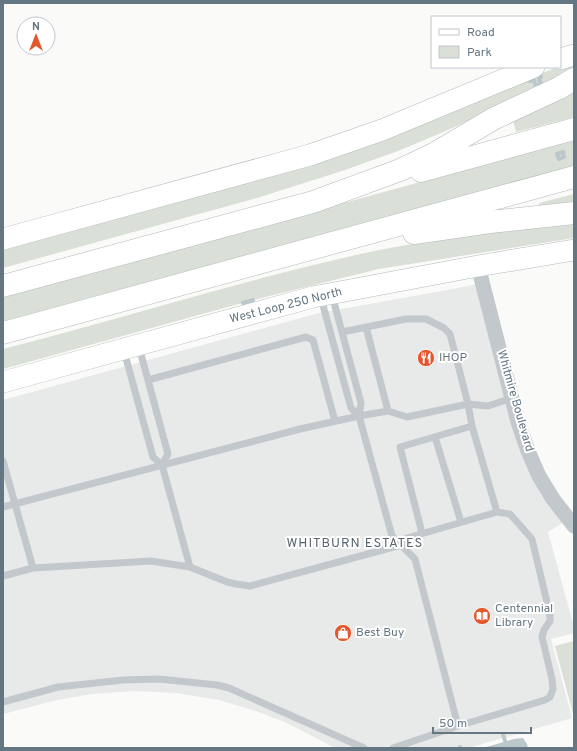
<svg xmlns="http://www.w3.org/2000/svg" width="577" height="751" viewBox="0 0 577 751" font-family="Overpass,sans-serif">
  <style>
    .built { fill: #e8e9e9 }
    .green { fill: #dadfd7 }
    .water { fill: #bbc7cb }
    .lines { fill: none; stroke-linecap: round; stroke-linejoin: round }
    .stream { stroke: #bbc7cb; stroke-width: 4 }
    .secondary-casing { stroke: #b3babf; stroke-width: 22 }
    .highway-casing { stroke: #b4b9bd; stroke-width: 23 }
    .lane { stroke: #c3c8cc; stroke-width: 7 }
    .street { stroke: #c3c8cc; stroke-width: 15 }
    .secondary { stroke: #fff; stroke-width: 21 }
    .highway { stroke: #fff; stroke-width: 22 }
    .labels { text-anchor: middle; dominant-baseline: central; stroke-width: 4; stroke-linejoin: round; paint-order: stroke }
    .street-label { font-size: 12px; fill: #657683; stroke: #fff }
    .poi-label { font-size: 12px; fill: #657683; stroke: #fff; text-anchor: start }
    .neighbourhood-label { font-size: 13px; letter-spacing: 1px; fill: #57646e; stroke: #fff }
  </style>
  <rect width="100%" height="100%" fill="#fafaf8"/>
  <path class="built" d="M483,283L519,422L569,519L548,532L574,627V633L551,639L572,718L528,731L468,748H335L287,723L256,711L219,700L176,693L134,691L92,694L57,700L3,714V400L319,313L442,291Z"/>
  <path class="green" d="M574,61V74L441,133L398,151L345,170L257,198L3,268V247L513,84Z
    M574,86V117L516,132L512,116Z
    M574,140V166L3,321V296Z
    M574,194V208L540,211L539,203Z
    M574,222V238L379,269L253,300L3,369V349C124,318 243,280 365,253C434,238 504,231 574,222Z
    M574,641V714H573L555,646Z"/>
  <path class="water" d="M523,738L527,744L528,748H483L514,739Z"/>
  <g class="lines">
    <path class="stream" d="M539,74L541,77L539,79L541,84L536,86L534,80L530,81L528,78Z
      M563,152L564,157L559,159L557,154Z
      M243,303L253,300
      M503,734L506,744
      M460,747V748"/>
    <defs>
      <path id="secondary" d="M560,59L574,55
        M3,239L310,155L382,130L534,67
        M3,382L313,297L478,266L574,250"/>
      <path id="highway" d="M421,171L574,129
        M414,233L490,222L574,213
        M3,286L313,202L400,170L434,154L493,119L559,88L574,79
        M3,333L574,177"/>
    </defs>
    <use href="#secondary" class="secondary-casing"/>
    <use href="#highway" class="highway-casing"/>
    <path class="lane" d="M332,295L361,403L359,416L392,536L415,559L458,726L393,748
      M321,298L351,408L359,416
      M342,332L406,319H426L444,328L450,334L468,404L407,417L388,411L366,327
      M139,347L168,454L162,465
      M124,351L153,457L162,465L190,567
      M148,380L306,337L313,340L335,421
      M435,437L461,522
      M3,461L33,568
      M3,507L300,429L359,416L388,411
      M497,512L472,426L468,404L488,406L512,398
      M422,533L400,447L472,426
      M3,576L33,568L151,561L190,567L227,582L236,584L250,586L401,545L407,538L497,512L510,514L532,539L550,615V621L544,630L542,637L552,679L553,689L550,697L545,700L458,726
      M3,702L58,687L123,680L159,679L217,685L229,688L364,748"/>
    <path class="street" d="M478,266L518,422L528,451L539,476L553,499L574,526"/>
    <use href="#secondary" class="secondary"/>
    <use href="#highway" class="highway"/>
  </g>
  <defs>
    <symbol id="restaurant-disc" viewBox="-11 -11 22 22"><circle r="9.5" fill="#e4572e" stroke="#fff"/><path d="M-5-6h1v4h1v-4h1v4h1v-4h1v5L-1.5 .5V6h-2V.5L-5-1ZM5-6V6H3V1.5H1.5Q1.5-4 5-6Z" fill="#fff"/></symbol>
    <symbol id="library-disc" viewBox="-11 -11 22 22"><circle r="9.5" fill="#e4572e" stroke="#fff"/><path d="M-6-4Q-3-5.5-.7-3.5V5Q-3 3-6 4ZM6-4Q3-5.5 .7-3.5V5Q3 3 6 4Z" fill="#fff"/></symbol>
    <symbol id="shop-disc" viewBox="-11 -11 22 22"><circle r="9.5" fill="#e4572e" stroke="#fff"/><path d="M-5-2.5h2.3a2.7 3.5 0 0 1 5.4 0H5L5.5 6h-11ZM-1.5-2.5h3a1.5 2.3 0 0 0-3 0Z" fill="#fff"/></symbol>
  </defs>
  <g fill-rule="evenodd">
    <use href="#restaurant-disc" x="416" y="348" width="20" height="20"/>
    <use href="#library-disc" x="472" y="606" width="20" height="20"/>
    <use href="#shop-disc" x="333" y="623" width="20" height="20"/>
  </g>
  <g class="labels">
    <g class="street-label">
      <text transform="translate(286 306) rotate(-14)">West Loop 250 North</text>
      <text transform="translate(515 401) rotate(74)">Whitmire Boulevard</text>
    </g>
    <g class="poi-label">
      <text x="439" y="358">IHOP</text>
      <text x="495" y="609">Centennial<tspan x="495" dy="14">Library</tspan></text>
      <text x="356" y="633">Best Buy</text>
    </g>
    <g class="neighbourhood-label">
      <text x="355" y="544">WHITBURN ESTATES</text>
    </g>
  </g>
  <rect width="577" height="751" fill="none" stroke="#657683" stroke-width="8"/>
  <rect x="431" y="16" width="130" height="52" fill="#ffffff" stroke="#c1c8cd"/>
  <rect x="439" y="29" width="20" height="6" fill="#ffffff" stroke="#c1c8cd"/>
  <text x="467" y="36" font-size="12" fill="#657683">Road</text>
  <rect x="439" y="46" width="20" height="12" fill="#dadfd7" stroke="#c1c8cd"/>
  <text x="467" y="56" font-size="12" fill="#657683">Park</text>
  <g transform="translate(36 36)"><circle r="19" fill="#ffffff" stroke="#c1c8cd"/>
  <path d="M0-3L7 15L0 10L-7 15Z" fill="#e4572e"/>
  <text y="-6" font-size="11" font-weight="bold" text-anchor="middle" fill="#657683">N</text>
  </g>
  <path d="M433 727v6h98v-6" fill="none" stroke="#657683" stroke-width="2"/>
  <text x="439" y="727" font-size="12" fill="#657683" stroke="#ffffff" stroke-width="3" paint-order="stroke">50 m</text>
</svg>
